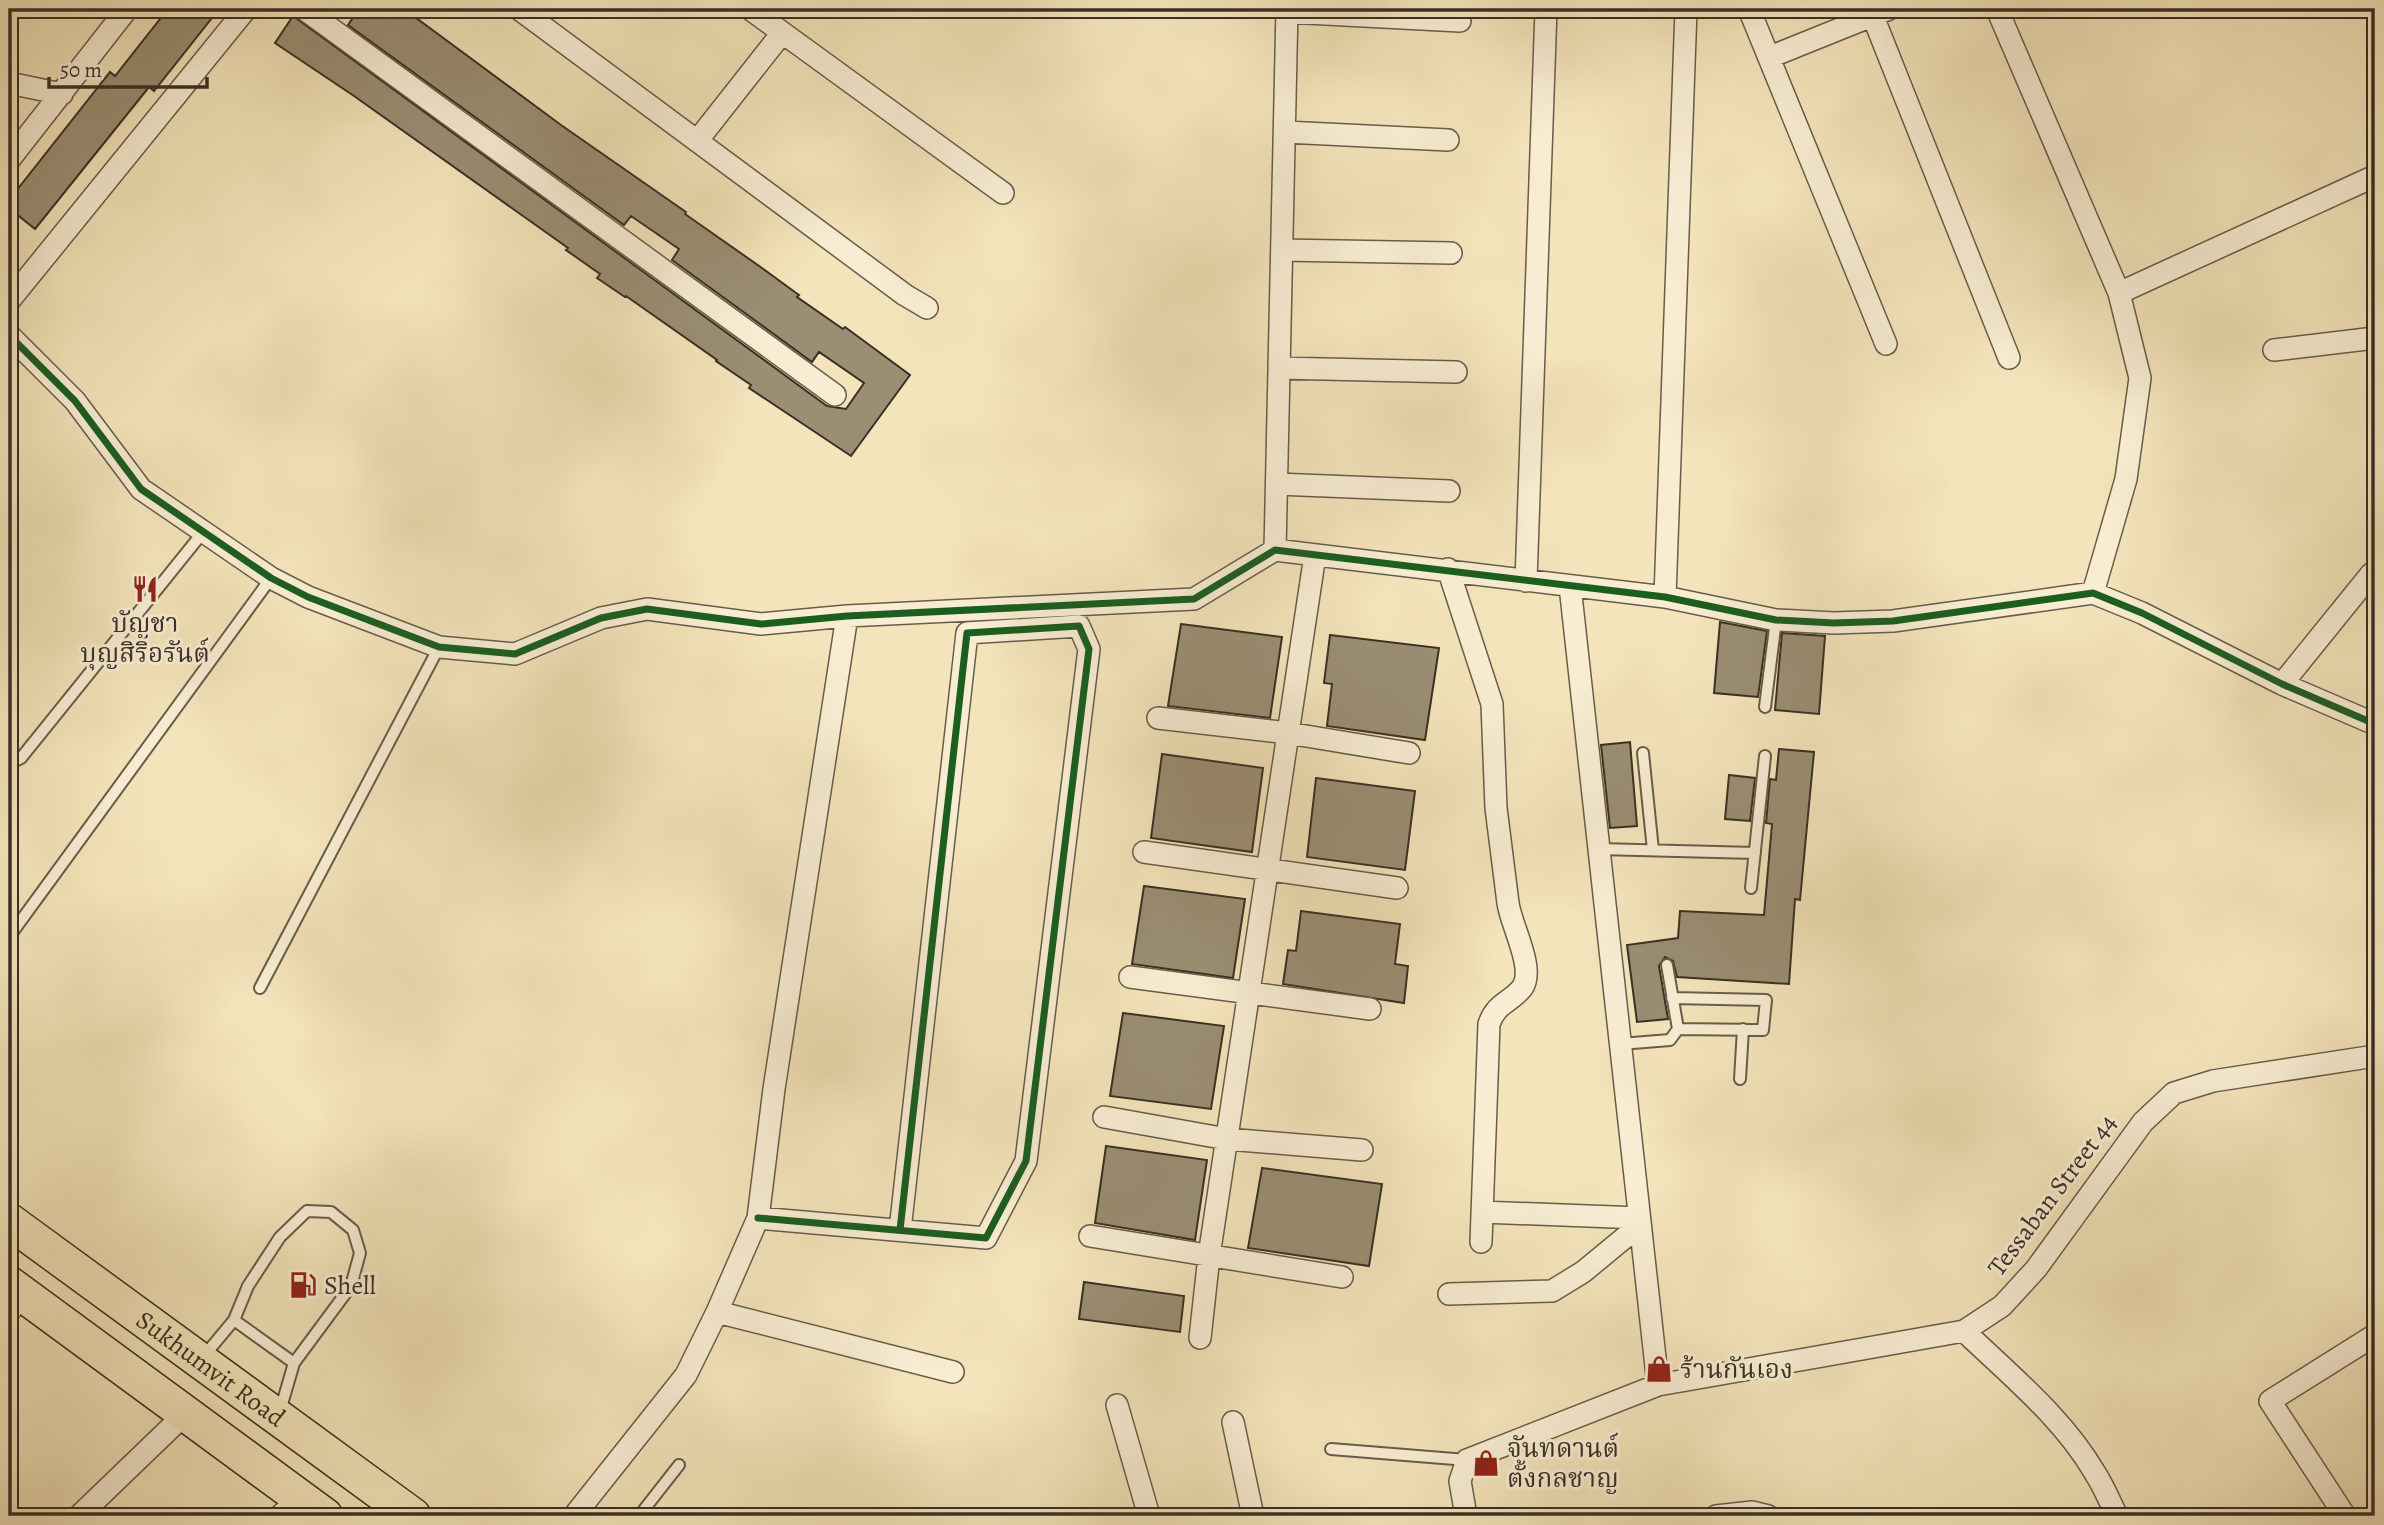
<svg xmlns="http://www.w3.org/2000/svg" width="2384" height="1525" viewBox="0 0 2384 1525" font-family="Alegreya,'Noto Serif Thai',serif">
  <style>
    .building { fill: #9a8e73; stroke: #383025; stroke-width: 2 }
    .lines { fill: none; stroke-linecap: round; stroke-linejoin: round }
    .service-casing { stroke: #675d4a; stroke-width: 14 }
    .minor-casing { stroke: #675d4a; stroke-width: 24 }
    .trunk-casing { stroke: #383025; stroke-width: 38 }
    .service { stroke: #f8edd3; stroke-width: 10 }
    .minor { stroke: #f8edd3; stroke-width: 21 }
    .trunk { stroke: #f4e4bb; stroke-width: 35 }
    .cycleway-casing { stroke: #f8edd3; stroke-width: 11 }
    .cycleway { stroke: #1b5e20; stroke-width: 7 }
    .labels { text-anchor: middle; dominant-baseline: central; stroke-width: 6; stroke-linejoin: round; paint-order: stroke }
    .poi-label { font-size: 26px; fill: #383025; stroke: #f8edd3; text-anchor: start }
    .street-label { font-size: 26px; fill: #383025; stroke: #f8edd3 }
  </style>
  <rect width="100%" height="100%" fill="#f4e4bb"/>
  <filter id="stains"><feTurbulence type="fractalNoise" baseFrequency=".00286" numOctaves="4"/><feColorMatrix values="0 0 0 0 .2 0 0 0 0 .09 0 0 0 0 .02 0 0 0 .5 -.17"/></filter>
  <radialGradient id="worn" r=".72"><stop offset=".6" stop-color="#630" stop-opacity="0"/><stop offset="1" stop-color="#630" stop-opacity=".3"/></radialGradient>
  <path class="building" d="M168,9H219L154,91L149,87L35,229L9,208V200L110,72L115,76Z
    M359,9H404L561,125L686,212L685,214L762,268L799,295L797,297L843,329L845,327L910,375L851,456L749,388L751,385L716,361L717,360L626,296L625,297L597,278L600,274L566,250L568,248L354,96L275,43L293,16L827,406L846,409L864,383L819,352L812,362L672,260L679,249L631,216L624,225L348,25Z
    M1720,622L1767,631L1758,697L1714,693Z
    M1181,624L1282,637L1270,718L1168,706Z
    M1782,633L1825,636L1819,714L1775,710Z
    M1330,635L1439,648L1425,740L1327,726L1332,684L1324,683Z
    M1630,742L1637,826L1610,828L1601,745Z
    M1779,749L1814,752L1800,900L1795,899L1789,984L1677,977L1673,961L1665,957L1659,966L1668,1019L1637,1022L1627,945L1678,938L1680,911L1764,915L1772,824L1766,823L1770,779L1776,780Z
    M1162,754L1263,768L1252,852L1151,838Z
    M1729,775L1755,778L1750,821L1725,819Z
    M1316,778L1415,791L1405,870L1307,857Z
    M1144,886L1245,899L1233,978L1132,964Z
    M1301,911L1400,924L1395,964L1408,966L1404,1003L1283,984L1288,950L1296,951Z
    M1123,1013L1224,1026L1211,1109L1110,1096Z
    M1106,1146L1207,1160L1195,1240L1095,1223Z
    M1262,1168L1382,1184L1369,1266L1248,1248Z
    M1084,1282L1184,1296L1180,1332L1079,1319Z"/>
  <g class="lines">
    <defs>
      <path id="service" d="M1765,707L1776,620
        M1643,753L1653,850
        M9,764L21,758L204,531
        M1599,849L1755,853
        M1751,888L1765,756
        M9,937L271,578
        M260,988L439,647
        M1672,998L1766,1000L1763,1030L1678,1029
        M1620,1044L1670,1040L1678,1029L1667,965
        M1740,1079L1743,1029
        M234,1320L294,1363
        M204,1356L234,1320L248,1286L280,1237L307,1211L331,1212L353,1230L360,1253L351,1286L294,1363L280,1411
        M1331,1449L1467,1460
        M639,1516L679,1465"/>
      <path id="minor" d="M304,9L835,395
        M519,9L905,295L927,308
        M750,9L1003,193
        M1749,9L1886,344
        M1870,9L2009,358
        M1997,9L2119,293L2140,378L2126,479L2093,593
        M1287,12L1460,21
        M1770,57L1889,9
        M9,83L62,94
        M1285,132L1448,140
        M697,141L782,33
        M9,160L127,9
        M1282,250L1451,253
        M2119,293L2375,176
        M9,301L246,9
        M9,335L75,401L141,489L271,578L308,597L439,647L515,654L601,618L647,609L761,624L847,616L1194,599L1275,550L1665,597L1776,620L1834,623L1893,621L2093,593L2142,613L2282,684L2375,724
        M2274,350L2375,338
        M1279,368L1456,372
        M1277,484L1449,491
        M1275,550L1287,9
        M1448,569L1492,704L1496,808L1508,903C1511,926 1536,969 1522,988C1510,1003 1496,1003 1489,1024L1481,1242
        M1526,581L1546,9
        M1570,586L1658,1385
        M1665,597L1686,9
        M2282,684L2371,574
        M1158,718L1288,733L1409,753
        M1144,852L1397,888
        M1130,977L1370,1009
        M1104,1117L1227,1139L1362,1150
        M1482,1212L1639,1218
        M758,1218L986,1238L1026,1161L1089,649L1079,626L967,633L900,1230
        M1090,1236L1342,1277
        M1449,1294L1552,1291L1583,1272L1640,1225
        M9,1312L22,1294
        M717,1312L953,1372
        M1964,1331C2010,1375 2063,1418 2095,1473C2104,1487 2110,1502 2117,1516
        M1200,1338L1209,1256L1315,555
        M1117,1405L1149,1516
        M1233,1422L1253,1516
        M79,1516L185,1414
        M280,1516L300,1498
        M574,1516L686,1375L717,1312L758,1218L774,1089L847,616
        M1466,1516L1460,1481L1467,1460L1658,1385L1964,1331L2002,1306L2036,1269L2143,1122L2174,1093L2213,1081L2375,1056
        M1716,1516L1752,1512L1768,1516
        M2345,1516L2270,1401L2375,1335"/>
      <g id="trunk">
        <path id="s1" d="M9,1221L413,1516"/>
        <path d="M9,1284L325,1516"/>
      </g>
    </defs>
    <use href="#service" class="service-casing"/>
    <use href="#minor" class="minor-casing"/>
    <use href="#trunk" class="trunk-casing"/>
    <use href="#service" class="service"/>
    <use href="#minor" class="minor"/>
    <use href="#trunk" class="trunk"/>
    <defs>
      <path id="cycleway" d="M9,335L75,401L141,489L271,578L308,597L439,647L515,654L601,618L647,609L761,624L847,616L1194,599L1275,550L1665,597L1776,620L1834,623L1893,621L2093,593L2142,613L2282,684L2375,724
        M758,1218L986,1238L1026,1161L1089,649L1079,626L967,633L900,1230"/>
    </defs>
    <use href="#cycleway" class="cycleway-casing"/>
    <use href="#cycleway" class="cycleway"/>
  </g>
  <defs>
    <symbol id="restaurant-bare" viewBox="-9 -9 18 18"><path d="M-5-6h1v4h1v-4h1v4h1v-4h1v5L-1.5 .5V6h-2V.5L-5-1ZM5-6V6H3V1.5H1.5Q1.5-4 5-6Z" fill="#8f2418" stroke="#f8edd3" stroke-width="2.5" paint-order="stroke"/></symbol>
    <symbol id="fuel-bare" viewBox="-9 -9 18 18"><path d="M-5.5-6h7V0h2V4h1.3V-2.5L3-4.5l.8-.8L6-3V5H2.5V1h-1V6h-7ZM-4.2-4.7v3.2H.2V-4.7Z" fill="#8f2418" stroke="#f8edd3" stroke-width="2.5" paint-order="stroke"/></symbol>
    <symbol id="shop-bare" viewBox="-9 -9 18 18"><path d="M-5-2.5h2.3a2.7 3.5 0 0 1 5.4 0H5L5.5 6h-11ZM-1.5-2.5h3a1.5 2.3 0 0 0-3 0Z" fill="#8f2418" stroke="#f8edd3" stroke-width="2.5" paint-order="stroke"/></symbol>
  </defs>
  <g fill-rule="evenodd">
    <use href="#restaurant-bare" x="126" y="570" width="38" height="38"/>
    <use href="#fuel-bare" x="284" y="1266" width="38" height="38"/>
    <use href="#shop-bare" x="1640" y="1350" width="38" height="38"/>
    <use href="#shop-bare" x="1467" y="1444" width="38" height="38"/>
  </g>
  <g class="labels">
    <g class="poi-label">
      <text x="145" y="623" text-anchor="middle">บัญชา<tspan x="145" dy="30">บุญสิริอรันต์</tspan></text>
      <text x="324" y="1285">Shell</text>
      <text x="1680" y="1369">ร้านกันเอง</text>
      <text x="1507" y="1448">จันทดานต์<tspan x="1507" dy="30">ตั้งกลชาญ</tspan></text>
    </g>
    <g class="street-label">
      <text transform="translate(2052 1195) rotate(-53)">Tessaban Street 44</text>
      <text stroke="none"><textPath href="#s1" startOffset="250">Sukhumvit Road</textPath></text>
    </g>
  </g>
  <rect width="2384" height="1525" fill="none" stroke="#f4e4bb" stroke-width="35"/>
  <rect x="10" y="10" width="2363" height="1504" fill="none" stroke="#383025" stroke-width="3.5"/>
  <rect x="18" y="18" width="2349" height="1490" fill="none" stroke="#383025" stroke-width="2"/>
  <path d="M49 77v10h158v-10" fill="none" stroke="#383025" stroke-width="3.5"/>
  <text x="60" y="77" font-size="21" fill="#383025" stroke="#f8edd3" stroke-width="5" paint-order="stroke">50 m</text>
  <rect width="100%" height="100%" filter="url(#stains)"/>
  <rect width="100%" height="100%" fill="url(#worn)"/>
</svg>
